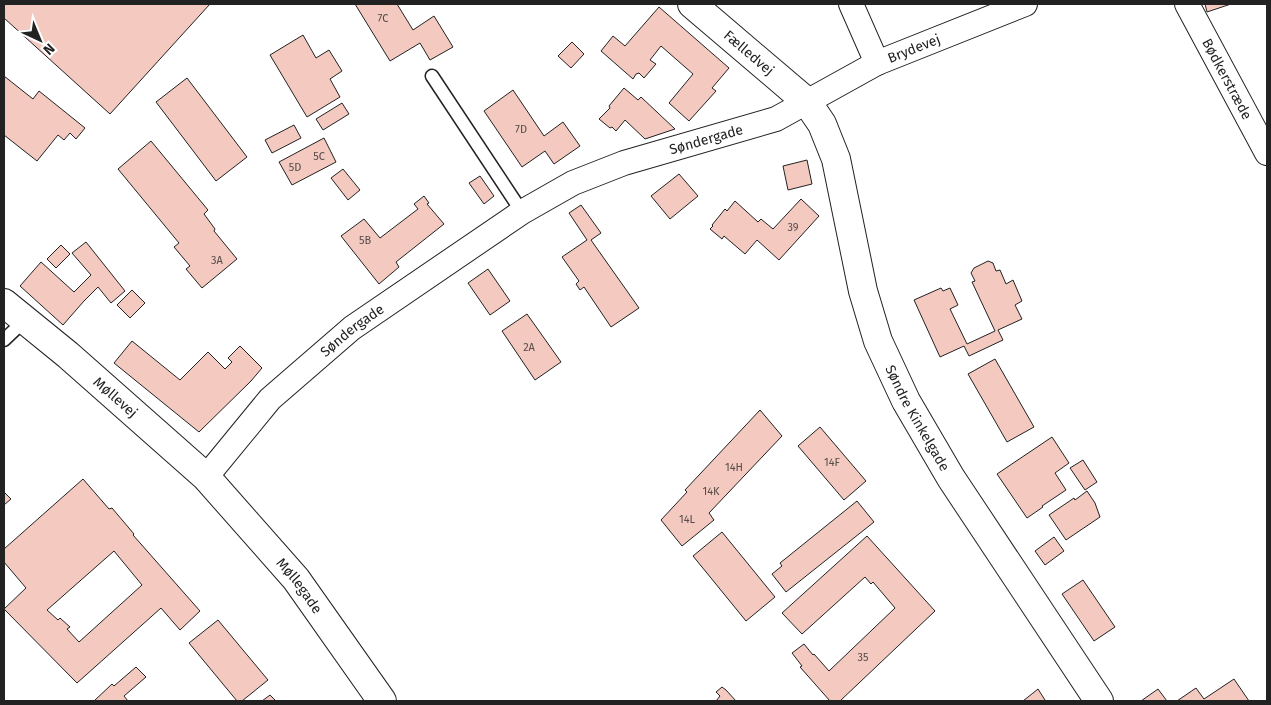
<svg xmlns="http://www.w3.org/2000/svg" width="1271" height="705" viewBox="0 0 1271 705" font-family="'Fira Sans',sans-serif">
  <style>
    .building { fill: #f3c9c0; stroke: #222; fill-rule: evenodd }
    .lines { fill: none; stroke-linecap: round; stroke-linejoin: round }
    .lane-casing { stroke: #222; stroke-width: 15 }
    .street-casing { stroke: #222; stroke-width: 26 }
    .secondary-casing { stroke: #222; stroke-width: 30 }
    .lane { stroke: #fff; stroke-width: 12 }
    .street { stroke: #fff; stroke-width: 24 }
    .secondary { stroke: #fff; stroke-width: 28 }
    .labels { text-anchor: middle; dominant-baseline: central; stroke-width: 4; stroke-linejoin: round; paint-order: stroke }
    .number-label { font-size: 11px; fill: #564c4a }
    .street-label { font-size: 14px; fill: #222; stroke: #fff }
  </style>
  <rect width="100%" height="100%" fill="#fff"/>
  <path class="building" d="M4,4H210L110,114L4,18Z
    M355,4H397L413,30L434,16L453,47L430,60L420,43L390,61Z
    M1205,4H1231L1207,12Z
    M659,7L729,68L712,88L716,91L689,121L669,103L693,74L661,46L650,60L656,64L644,78L639,73L636,74L633,79L601,51L613,36L625,46Z
    M303,35L316,58L329,50L342,71L330,79L340,97L307,117L270,55Z
    M572,42L584,54L571,68L558,56Z
    M4,76L33,99L39,91L85,128L76,139L70,133L64,140L58,135L37,161L4,135Z
    M187,78L247,157L216,181L156,102Z
    M624,88L638,100L641,97L675,129L645,139L625,120L616,131L612,127L610,128L599,119L610,108L609,106Z
    M513,90L544,136L563,122L580,146L554,164L545,151L522,167L484,111Z
    M342,103L349,114L323,130L316,119Z
    M294,125L301,138L272,153L265,140Z
    M324,138L336,162L292,185L279,162Z
    M151,141L208,210L204,214L215,229L214,231L237,259L202,288L186,269L190,266L174,247L179,243L118,169Z
    M807,160L812,184L788,190L783,166Z
    M343,169L360,190L348,200L331,178Z
    M679,174L698,196L670,219L651,196Z
    M480,176L494,196L484,204L469,183Z
    M424,196L429,203L427,204L444,224L396,262L399,267L379,284L341,236L364,219L380,238L418,209L414,204Z
    M801,199L819,216L779,260L757,240L745,254L724,236L722,239L710,229L713,226L712,225L725,209L727,211L735,201L758,222L761,219L773,229Z
    M581,205L601,233L591,240L639,308L611,327L584,287L580,290L576,284L579,281L562,257L587,240L569,213Z
    M86,242L125,291L111,303L98,287L84,301L63,325L20,286L41,262L74,292L91,275L72,253Z
    M61,245L70,254L56,268L47,259Z
    M988,261L993,263L996,271L1000,270L1006,284L1013,280L1022,301L1015,305L1022,319L998,330L1003,340L969,356L964,346L940,357L914,300L941,288L943,291L950,288L958,305L950,309L967,344L995,331L972,282L975,281L971,273L974,268Z
    M488,269L510,301L490,315L468,283Z
    M132,290L145,303L130,318L117,305Z
    M527,314L561,362L535,380L502,331Z
    M132,341L180,380L208,352L225,369L232,362L228,358L240,346L262,368L251,381L199,432L114,363Z
    M995,359L1034,427L1007,442L968,374Z
    M760,410L782,436L709,513L714,520L682,546L661,520L687,492L685,490Z
    M820,427L866,481L844,500L798,446Z
    M1052,437L1069,463L1055,473L1066,490L1042,506L1043,507L1027,518L997,474Z
    M1083,460L1097,482L1085,490L1070,468Z
    M83,479L109,509L112,508L134,534L133,535L200,611L180,630L161,608L77,683L4,609L26,588L4,562V549ZM114,551L142,585L79,642L67,629L70,627L60,618L58,620L47,610Z
    M1087,491L1095,503L1100,517L1066,540L1049,515L1074,498L1075,500Z
    M4,492L11,499L4,505Z
    M857,501L874,522L786,592L772,574L782,566L780,563Z
    M722,532L775,597L746,621L693,556Z
    M867,536L935,611L840,701H830L800,667L802,666L792,653L804,644L813,655L814,654L829,671L895,608L873,582L871,584L865,577L802,634L782,613Z
    M1054,537L1064,551L1045,565L1035,551Z
    M1083,580L1115,627L1094,641L1062,594Z
    M218,620L268,680L242,701H237L189,643Z
    M136,667L146,677L124,696L128,701H94L112,684L114,686Z
    M1234,679L1249,701H1177L1196,688L1204,699Z
    M722,687L726,690L736,701H716L720,696L716,692Z
    M1038,689L1045,700L1044,701H1023Z
    M1158,689L1167,701H1141Z
    M270,695L276,701H262Z"/>
  <g class="lines">
    <defs>
      <path id="lane" d="M432,76L522,212
        M4,340L25,320"/>
      <g id="street">
        <path d="M851,4L877,63"/>
        <path id="s1" d="M1187,4L1267,153"/>
        <path id="s2" d="M206,477L270,399L352,328L522,212L573,183L624,163L776,119L877,63L1025,4"/>
      </g>
      <g id="secondary">
        <path id="s3" d="M692,4L807,102L822,124L836,159L863,291L878,341L906,401L951,478L1099,701"/>
        <path id="s4" d="M4,303L68,355L206,477L296,579L382,701"/>
      </g>
    </defs>
    <use href="#lane" class="lane-casing"/>
    <use href="#street" class="street-casing"/>
    <use href="#secondary" class="secondary-casing"/>
    <use href="#lane" class="lane"/>
    <use href="#street" class="street"/>
    <use href="#secondary" class="secondary"/>
  </g>
  <g class="labels">
    <g class="number-label">
      <text x="383" y="18">7C</text>
      <text x="521" y="129">7D</text>
      <text x="319" y="156">5C</text>
      <text x="295" y="167">5D</text>
      <text x="793" y="227">39</text>
      <text x="365" y="240">5B</text>
      <text x="217" y="260">3A</text>
      <text x="529" y="347">2A</text>
      <text x="832" y="462">14F</text>
      <text x="734" y="467">14H</text>
      <text x="711" y="491">14K</text>
      <text x="687" y="519">14L</text>
      <text x="863" y="657">35</text>
    </g>
    <g class="street-label">
      <text stroke="none"><textPath href="#s2" startOffset="842">Brydevej</textPath></text>
      <text stroke="none"><textPath href="#s3" startOffset="75">Fælledvej</textPath></text>
      <text stroke="none"><textPath href="#s1" startOffset="85">Bødkerstræde</textPath></text>
      <text stroke="none"><textPath href="#s2" startOffset="614">Søndergade</textPath></text>
      <text stroke="none"><textPath href="#s2" startOffset="208">Søndergade</textPath></text>
      <text stroke="none"><textPath href="#s4" startOffset="146">Møllevej</textPath></text>
      <text stroke="none"><textPath href="#s3" startOffset="489">Søndre Kinkelgade</textPath></text>
      <text stroke="none"><textPath href="#s4" startOffset="410">Møllegade</textPath></text>
    </g>
  </g>
  <rect width="1271" height="705" fill="none" stroke="#222222" stroke-width="10"/>
  <g transform="translate(40 40) rotate(136)" stroke="#ffffff" stroke-width="4" paint-order="stroke">
  <path d="M0-4L9 19L0 12L-9 19Z" fill="#222222"/>
  <text y="-8" font-size="14" font-weight="bold" text-anchor="middle" fill="#222222">N</text>
  </g>
</svg>
